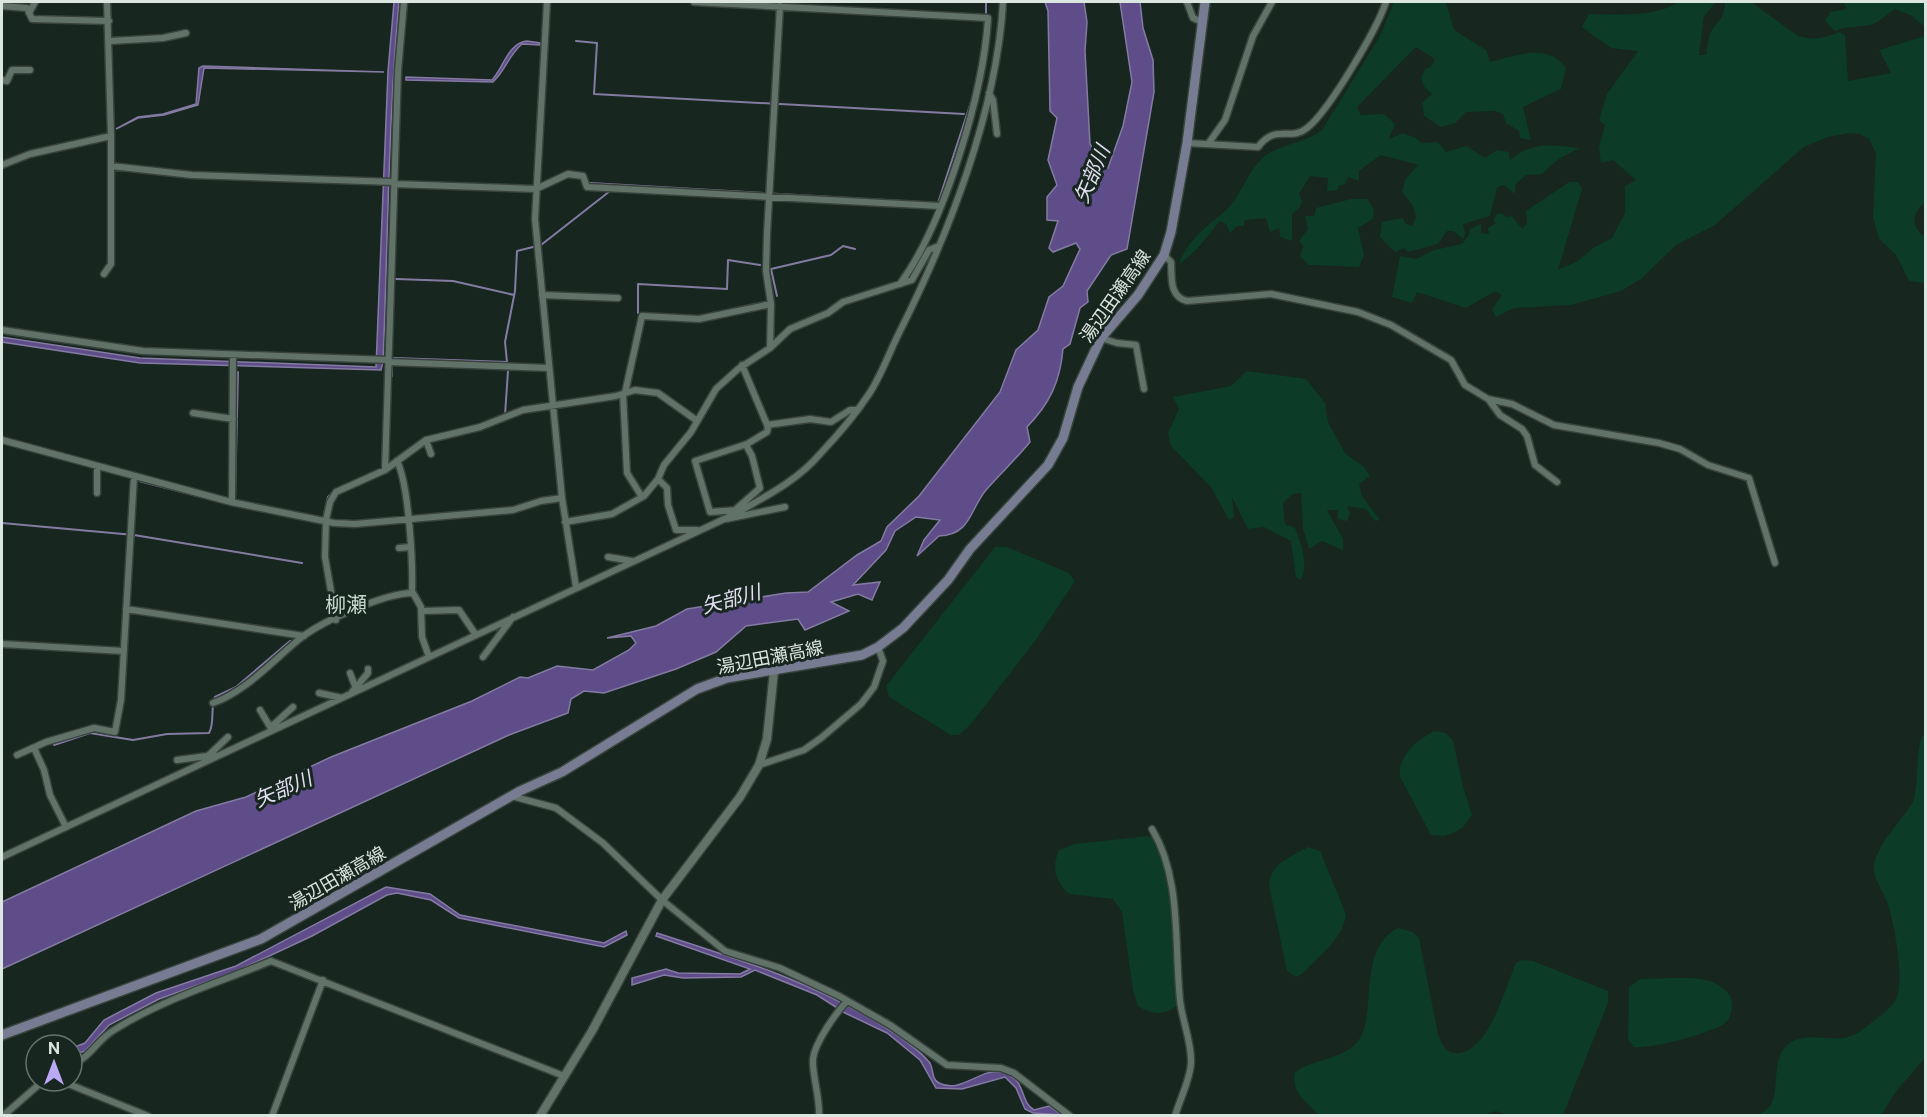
<svg xmlns="http://www.w3.org/2000/svg" width="1927" height="1117" viewBox="0 0 1927 1117" font-family="'Public Sans','Noto Sans JP',sans-serif">
  <style>
    .green { fill: #0c3b27 }
    .water { fill: #5e4d89; stroke: #847ba3; stroke-width: 1.5 }
    .lines { fill: none; stroke-linecap: round; stroke-linejoin: round }
    .stream { stroke: #847ba3; stroke-width: 2 }
    .minor-casing { stroke: #37433c; stroke-width: 9 }
    .tertiary-casing { stroke: #37433c; stroke-width: 11 }
    .secondary-casing { stroke: #37433c; stroke-width: 12 }
    .minor { stroke: #617369; stroke-width: 6 }
    .tertiary { stroke: #617369; stroke-width: 8 }
    .secondary { stroke: #787c93; stroke-width: 9 }
    .labels { text-anchor: middle; dominant-baseline: central; stroke-width: 6; stroke-linejoin: round; paint-order: stroke }
    .street-label { font-size: 18px; fill: #dce6e0; stroke: #17261e }
    .water-label { font-size: 20px; font-style: italic; fill: #e2dff1; stroke: #17261e }
    .quarter-label { font-size: 21px; fill: #c3d7cc; stroke: #17261e }
  </style>
  <rect width="100%" height="100%" fill="#17261e"/>
  <path class="green" d="M1394,2H1446L1454,30L1486,50L1490,62C1517,56 1547,42 1566,68L1561,89L1523,107L1531,140L1520,138L1519,131L1506,123L1503,114L1495,111L1466,112L1455,123L1441,127L1424,116L1422,103L1432,94L1425,88L1421,78L1425,69L1431,67L1435,59L1416,47L1357,107L1361,115L1384,114L1395,124L1389,139L1403,133L1416,138L1422,143L1438,142L1446,152L1466,146L1485,158L1497,150L1509,152L1510,160C1534,141 1551,145 1580,148L1560,158L1542,174L1526,175L1515,185V194L1504,185L1497,187L1490,216L1463,224L1465,234L1463,239L1453,231H1447L1438,244L1408,252L1404,248L1395,252L1380,237L1382,222L1403,218L1405,223L1412,226L1416,217L1413,206L1402,192L1406,178L1418,165L1381,155L1359,171V181L1348,177L1345,184L1338,186V190L1327,191L1328,178L1310,176L1299,194L1302,201L1300,207L1292,214V241L1280,237L1279,228L1270,232L1266,218L1245,220L1244,226H1237L1230,233L1226,224L1220,221L1197,249L1179,265C1186,240 1209,225 1226,210C1244,193 1248,165 1271,152C1288,143 1306,142 1322,130L1380,36Z
    M1679,2H1716L1704,16L1699,55H1706C1707,48 1708,40 1710,34C1716,20 1724,22 1725,2H1751L1798,36C1814,41 1826,37 1840,32L1845,36L1848,81L1891,73L1879,50L1925,36V202C1912,213 1910,227 1925,237V283L1909,281L1896,255L1879,239L1873,217L1876,153L1869,139L1860,134L1848,133L1828,137L1804,147L1715,225L1676,245L1641,279L1621,291L1571,305L1514,308L1496,317L1492,309L1502,295L1495,291L1466,308L1417,292L1412,303L1392,297L1400,256L1416,259L1434,250L1462,244L1469,235L1470,229L1481,224V233L1489,234L1488,228L1496,223L1493,221L1497,214L1502,213L1506,217L1512,216L1522,229L1527,223L1526,211L1569,182H1578L1582,189L1558,270L1578,261L1593,248L1612,238L1625,213V186L1636,180L1613,160L1601,163L1599,148L1605,125L1599,120L1607,94L1638,51L1611,48L1582,27L1589,14C1620,14 1652,18 1679,2Z
    M1843,2H1925V27L1912,16L1895,9C1886,14 1880,23 1869,25C1857,28 1847,25 1835,31L1825,21L1830,12L1847,9Z
    M1351,199H1367L1374,209L1373,219L1358,228L1364,255L1359,267L1309,265L1300,257L1303,246L1299,241L1308,229L1305,216H1314L1316,208Z
    M1247,371L1306,379L1325,403L1328,422L1345,453L1364,467L1370,476L1359,484L1362,496L1380,520L1375,521L1366,509L1347,506L1350,513L1347,521L1338,519V510H1327L1343,539V550L1322,541L1309,549L1303,529L1301,493L1293,494L1283,503L1285,524L1295,528C1301,543 1309,564 1301,580L1296,577L1291,541L1264,527L1248,529L1232,497L1234,517L1229,520L1211,487L1171,446L1168,433L1179,409L1173,397L1231,386Z
    M995,547H1007L1069,573L1075,581L1035,641L971,724L959,735H951L889,697L886,686Z
    M1434,731L1446,733L1453,741L1464,790L1472,815L1464,826L1454,833L1444,836L1431,835L1400,777C1398,755 1416,741 1434,731Z
    M1925,733V1058L1898,1089L1881,1115H1755C1787,1110 1767,1065 1786,1046C1803,1030 1829,1042 1848,1037C1858,1034 1867,1026 1875,1020C1881,1015 1891,1008 1895,1001C1906,983 1894,922 1887,902C1883,891 1872,877 1874,864C1879,842 1901,821 1913,802C1919,787 1915,740 1925,733Z
    M1148,836L1166,845L1178,1004C1167,1016 1151,1015 1138,1006L1133,990L1122,912L1113,899L1069,894C1055,880 1051,869 1059,850L1075,844Z
    M1308,847L1320,851L1346,914C1344,938 1318,957 1302,974L1296,977L1287,971L1269,886C1270,863 1291,857 1308,847Z
    M1398,928L1413,932L1419,938L1438,1034C1442,1044 1446,1055 1460,1053C1490,1048 1505,988 1516,963L1521,960L1533,961L1608,991V1003L1563,1115H1507L1496,1111L1481,1116L1319,1115C1307,1103 1290,1091 1295,1072C1313,1059 1344,1059 1358,1041C1378,1016 1356,948 1398,928Z
    M1640,979C1661,979 1689,975 1710,981C1718,984 1728,990 1731,998C1733,1005 1732,1015 1727,1021C1717,1033 1650,1049 1634,1047L1628,1039L1629,987Z"/>
  <path class="water" d="M394,2H399C388,122 388,242 383,362L381,370L140,363L2,342V337L140,358L376,367L388,71Z
    M1045,2H1084L1087,22L1085,51L1090,144L1101,162L1108,168L1123,126L1132,82L1120,2H1140L1143,28L1153,60L1154,92L1127,249L1111,255L1087,291L1088,302L1080,308L1070,344L1063,349C1060,382 1050,403 1027,427L1030,442C1016,459 1000,474 986,490C970,509 971,535 939,536L917,556L924,540L940,520L916,517L895,531L886,550L853,585L880,582L872,600L858,594L831,602L849,611L805,630L798,619L746,626L716,652L676,669L604,693L584,691L571,699L568,713L509,735L2,969V902L196,811L246,797L331,757L472,701L520,677L528,678L557,666L593,670L629,650L636,643L631,636L607,638L656,626L687,609L786,593L808,592L857,555L881,541L887,527L919,496L1000,392L1016,350L1038,330L1049,297L1063,286L1080,249L1076,243L1053,252L1049,248L1058,221L1047,220V197L1057,185L1048,160L1057,118L1050,111L1048,11Z
    M527,41L540,43V45L522,44C509,55 505,71 493,82L406,80V77L492,80C504,67 508,43 527,41Z
    M203,66L384,72L204,68L198,105L164,115L138,118L116,129L138,117L163,114L196,104L199,68Z
    M386,887L430,894L460,915L604,943L626,931L627,935L604,947L459,918L431,900L397,893L387,895L312,936L237,971L159,999L109,1025L85,1051L72,1055V1048L85,1043L104,1020L156,993L236,966Z
    M657,933C739,959 814,982 888,1029C902,1038 919,1050 930,1063C934,1070 931,1079 939,1083C962,1095 982,1065 1004,1073C1027,1080 1019,1101 1034,1110L1049,1106L1062,1115L1033,1113L1025,1109L1016,1088L1005,1077L962,1089L936,1088L920,1060L887,1033L845,1013L817,995L755,970L741,977L683,978L664,975L632,985V978L666,969L678,973L740,974L750,969L656,936Z"/>
  <g class="lines">
    <path class="stream" d="M986,17V2
      M576,41L597,43L594,94L964,114
      M590,183L938,203L971,102
      M396,279L453,281L514,295
      M777,296L771,269L831,255L843,246L855,249
      M638,313V284L727,289L728,260L760,265
      M394,358L507,362L505,342L515,291L517,251L541,245L610,191
      M392,368V376
      M505,415L508,371
      M389,426L391,378
      M394,459L410,448
      M367,475L380,469
      M139,481L232,505
      M235,497L238,372
      M324,514L328,497L335,490
      M2,523L134,535L302,563
      M54,745L90,733L133,740L167,734L209,733C215,723 210,709 215,697L236,687L290,641"/>
    <defs>
      <path id="minor" d="M547,2L535,219L562,498L576,587
        M694,2L988,18C984,92 944,224 900,284
        M1187,2L1193,18L1202,22
        M2,6L27,8L32,19L109,21
        M29,13L35,2
        M110,41L163,38L186,33
        M2,80L7,81L12,70H30
        M989,93L993,100L997,134
        M1187,143L1258,147C1276,123 1290,142 1307,128C1329,111 1377,29 1386,2
        M1208,144L1225,120L1253,36L1272,2
        M2,165L30,154L111,136
        M111,166L192,175L394,182
        M394,184L536,189L568,174L583,176L587,187L940,206
        M1164,255L1171,262C1172,277 1169,297 1187,301L1271,294L1358,312L1391,325L1451,360L1465,385L1488,399L1512,404L1554,425L1659,443L1680,449L1708,465L1749,478L1775,563
        M104,274L111,264V136L107,2
        M542,295L618,298
        M2,330L143,351L388,360
        M1101,338L1117,343L1136,345L1144,389
        M770,348L771,304L766,271L767,234L780,6
        M388,362L549,368
        M625,393L642,316L699,319L771,304
        M623,394L627,473L642,497
        M1489,400L1500,415L1522,429L1527,436L1535,465L1557,482
        M193,413L233,419
        M767,425L810,419L831,422L850,410H856
        M2,440L231,502L334,523L355,524L513,510L541,501L562,498
        M426,440L431,454
        M397,461C409,485 413,564 412,593
        M385,470L398,71L404,2
        M658,479L667,488L668,505L676,530H697
        M97,493V466
        M232,502L233,355
        M735,510L760,488L752,456L746,445
        M738,510L710,512L695,461L747,444L767,432L768,427L742,365
        M726,519L785,507
        M565,522L612,514L644,496L658,479L664,465L691,432L716,389L738,369L770,348L790,329L828,313L843,302L912,280L929,250L939,246
        M399,548L410,547
        M608,557L632,561
        M126,609L304,636
        M421,611L459,610L476,635
        M336,620L325,557L326,520L330,502L336,492L385,470L426,440L480,427L523,410L616,396L635,390L658,393L696,420
        M2,644L123,651
        M483,657L513,617
        M350,673L355,686
        M352,692L368,673V669
        M319,693L342,698
        M213,703C247,691 274,659 302,637C325,620 385,593 413,593L421,607L422,637L429,657
        M260,710L272,730
        M271,727L293,707
        M34,748L44,770L50,795L66,827
        M17,755L46,742L94,728L115,732L121,700L134,476
        M209,755L228,737
        M177,760L215,755
        M759,765L804,750L821,738L861,704L874,687L883,661L878,647
        M515,797L556,808L603,843L662,900L725,951L780,968L839,996L890,1025L947,1065L1001,1068L1014,1073L1070,1116
        M1152,829C1182,879 1174,944 1180,1000C1182,1021 1192,1042 1191,1063C1190,1080 1180,1099 1175,1116
        M2,857L735,514C766,496 797,481 820,454C837,436 855,415 869,394C881,376 889,353 899,333C948,236 997,111 1003,2
        M72,1065C93,1055 97,1040 114,1030C163,999 218,983 271,961L564,1076
        M61,1081L148,1116
        M3,1116L43,1081
        M272,1116L323,980
        M819,1116C820,1096 812,1076 813,1059C815,1042 836,1013 847,1001"/>
      <path id="tertiary" d="M540,1116L592,1031L662,900L740,797L759,765L767,739L774,671"/>
      <path id="secondary" d="M2,1035L261,939L520,791L562,772L697,689L727,678L862,655L878,647L903,628L948,580L970,549L1048,465L1063,438L1078,387L1101,338L1138,295L1164,255L1171,232L1187,143L1205,2"/>
    </defs>
    <use href="#minor" class="minor-casing"/>
    <use href="#tertiary" class="tertiary-casing"/>
    <use href="#secondary" class="secondary-casing"/>
    <use href="#minor" class="minor"/>
    <use href="#tertiary" class="tertiary"/>
    <use href="#secondary" class="secondary"/>
  </g>
  <g class="labels">
    <g class="street-label">
      <text transform="translate(1115 296) rotate(-55)">湯辺田瀬高線</text>
      <text transform="translate(770 657) rotate(-11)">湯辺田瀬高線</text>
      <text transform="translate(337 878) rotate(-30)">湯辺田瀬高線</text>
    </g>
    <g class="water-label">
      <text transform="translate(1092 174) rotate(-67)">矢部川</text>
      <text transform="translate(731 599) rotate(-15)">矢部川</text>
      <text transform="translate(283 789) rotate(-23)">矢部川</text>
    </g>
    <g class="quarter-label">
      <text x="346" y="604">柳瀬</text>
    </g>
  </g>
  <rect width="1927" height="1117" fill="none" stroke="#dce6e0" stroke-width="6"/>
  <g transform="translate(54 1063)"><circle r="28" fill="#17261e" stroke="#66736c" stroke-width="1.5"/>
  <path d="M0-4.5L10 22L0 15L-10 22Z" fill="#bca9f5"/>
  <text y="-9" font-size="16" font-weight="bold" text-anchor="middle" fill="#dce6e0">N</text>
  </g>
</svg>
